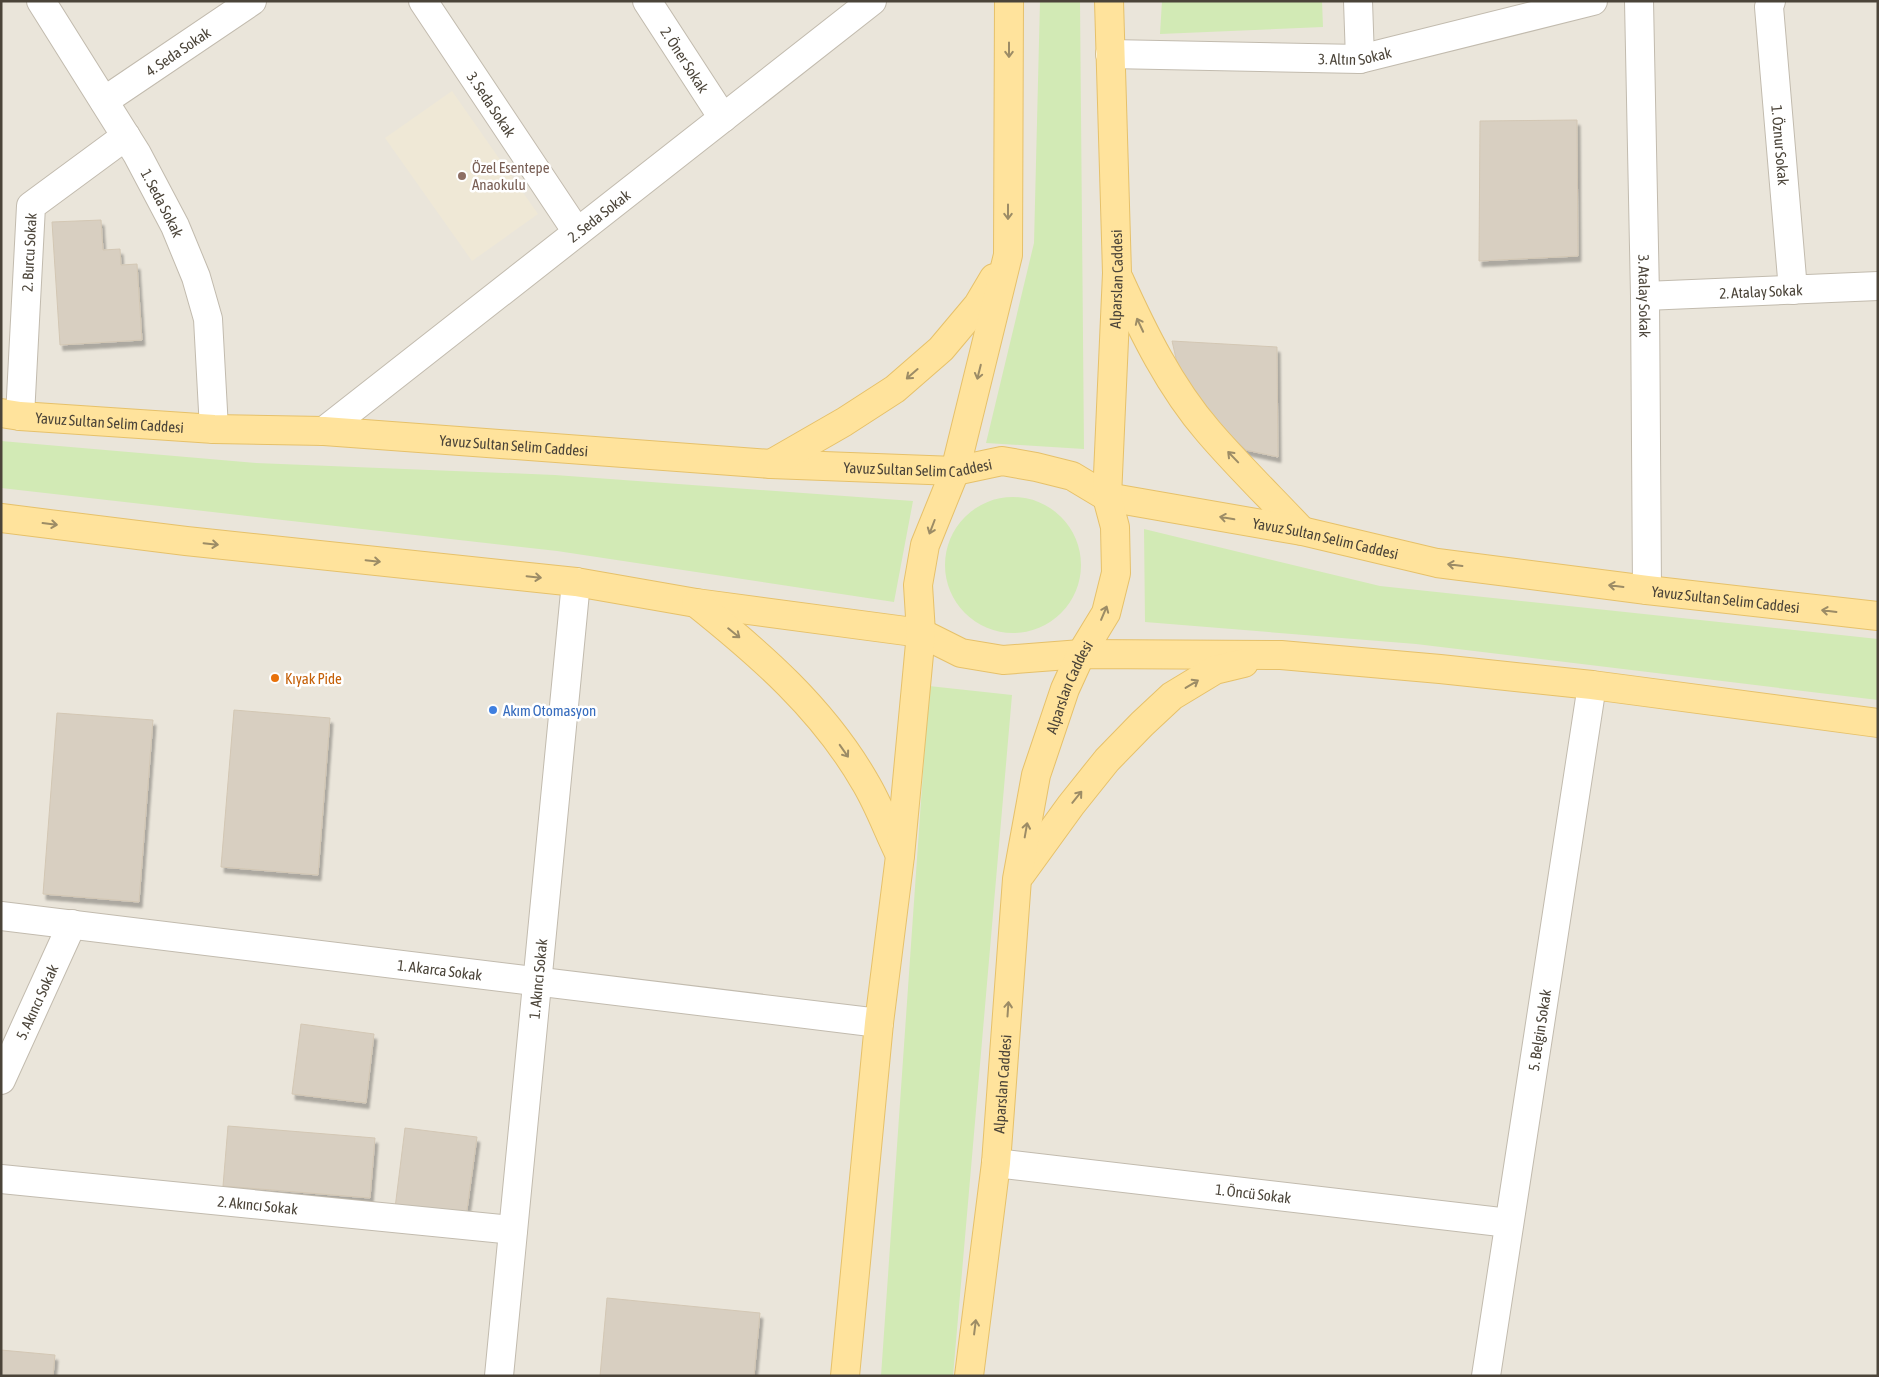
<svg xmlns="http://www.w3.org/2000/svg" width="1879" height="1377" viewBox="0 0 1879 1377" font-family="'Asap Condensed',sans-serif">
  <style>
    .residential { fill: #eae5da }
    .education { fill: #efe8d6 }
    .green { fill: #d2eab5 }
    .building { fill: #d8cfc1; stroke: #d3c7b4; filter: url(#shadow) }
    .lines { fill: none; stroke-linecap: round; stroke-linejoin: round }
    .minor-casing { stroke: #c2bbae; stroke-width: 30 }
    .primary-casing { stroke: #e6c16a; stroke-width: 30 }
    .minor { stroke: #fff; stroke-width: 28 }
    .primary { stroke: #ffe39c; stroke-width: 28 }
    .oneway { stroke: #9c8c66 }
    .education-dot { fill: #8d6e63; stroke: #fff; stroke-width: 2 }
    .food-dot { fill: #e8710a; stroke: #fff; stroke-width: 2 }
    .shop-dot { fill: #3f7fe0; stroke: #fff; stroke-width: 2 }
    .labels { text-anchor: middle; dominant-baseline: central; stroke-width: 5; stroke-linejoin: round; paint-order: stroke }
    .street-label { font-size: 15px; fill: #4b4439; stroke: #fff }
    .education-label { font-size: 15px; fill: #785e54; stroke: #fff; text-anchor: start }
    .food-label { font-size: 15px; fill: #c56008; stroke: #fff; text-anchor: start }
    .shop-label { font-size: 15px; fill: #366cbe; stroke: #fff; text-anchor: start }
  </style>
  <defs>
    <filter id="shadow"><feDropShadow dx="3" dy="5.5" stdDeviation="1" flood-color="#0004"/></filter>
  </defs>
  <rect width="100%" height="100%" fill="#f6f3ec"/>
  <path class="residential" d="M1,1H1878V1376H1Z"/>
  <path class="education" d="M452,91L538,214L472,261L385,138Z"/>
  <path class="green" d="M1040,1H1080L1084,449L986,443L1034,243Z
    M1162,1H1322L1323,27L1160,34Z
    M1,441L256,463L555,475L913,501L894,602L557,551L1,488Z
    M945 565a68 68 0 1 1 136 0a68 68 0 1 1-136 0Z
    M1144,529L1380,586L1878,639V700L1416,644L1145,622Z
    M929,686L1012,695L953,1376H881Z"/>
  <path class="building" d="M1577,120L1578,256L1479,261L1480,121Z
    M101,220L103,250L120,249L121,265L137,264L142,340L60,345L52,222Z
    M1172,341L1277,347L1278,457L1246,450L1211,417L1181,380Z
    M234,710L330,718L318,875L221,867Z
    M57,713L153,720L139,902L43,894Z
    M301,1024L374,1034L366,1103L292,1094Z
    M228,1126L375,1138L370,1198L223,1186Z
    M405,1128L477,1137L466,1217L395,1208Z
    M607,1298L760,1313L754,1376H600Z
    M1,1350L55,1355L53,1376H1Z"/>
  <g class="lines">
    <defs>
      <g id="minor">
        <path id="s1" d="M41,1L137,154L175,226L196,277L208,319L214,429"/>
        <path id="s2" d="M423,1L577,232"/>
        <path id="s3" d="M647,1L723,118"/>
        <path d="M1358,1L1360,59"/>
        <path id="s4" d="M1639,1L1645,296L1647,590"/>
        <path id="s5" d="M1771,1L1769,7L1793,290"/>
        <path id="s6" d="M1110,54L1360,59L1593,1"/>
        <path id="s7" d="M104,101L252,1"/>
        <path id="s8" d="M1645,296L1878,286"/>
        <path id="s9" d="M20,416L31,206L126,136"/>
        <path id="s10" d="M324,431L872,1"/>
        <path id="s11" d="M1,916L879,1023"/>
        <path id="s12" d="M1,1080L72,924"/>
        <path id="s13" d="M996,1163L1509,1223"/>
        <path id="s14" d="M1,1179L513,1230"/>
        <path id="s15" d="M499,1376L576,582"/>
        <path id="s16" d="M1486,1376L1592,685"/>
      </g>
      <g id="primary">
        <path d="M1119,279C1143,332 1170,387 1208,431C1237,465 1271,498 1302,531"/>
        <path id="s17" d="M1,413L20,416L214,429L324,431L771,464L955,471L1002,461L1036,467L1072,476L1107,497L1302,531L1437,563L1647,590L1878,616"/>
        <path d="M771,464L844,422L895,389L941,349L978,305L994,278"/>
        <path d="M1,518L186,541L576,582L696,603L921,633L961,653L1003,660L1081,654L1281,655L1440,669L1592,685L1878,723"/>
        <path d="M696,603C761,655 823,709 865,782C879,805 888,831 900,855"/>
        <path d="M1021,874L1071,805L1107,760L1142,724L1172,696L1215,670L1244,663"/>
        <path d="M845,1376L879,1023L900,856L921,633L918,585L925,545L955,471L1008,255L1009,1"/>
        <path id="s18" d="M969,1376L996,1163L1017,879L1036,775L1065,689L1081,654L1106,613L1116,573L1115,527L1107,497L1117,273L1109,1"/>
      </g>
    </defs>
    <use href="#minor" class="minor-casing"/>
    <use href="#primary" class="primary-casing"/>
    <use href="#minor" class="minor"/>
    <use href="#primary" class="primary"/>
  </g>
  <defs><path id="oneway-shaft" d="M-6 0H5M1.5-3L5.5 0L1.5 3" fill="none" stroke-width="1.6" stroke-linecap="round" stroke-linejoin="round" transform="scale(1.25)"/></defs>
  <g class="oneway">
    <use href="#oneway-shaft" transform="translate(1009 50) rotate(90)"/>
    <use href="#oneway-shaft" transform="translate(1008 212) rotate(90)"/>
    <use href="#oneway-shaft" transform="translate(1140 325) rotate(-115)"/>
    <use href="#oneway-shaft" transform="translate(979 372) rotate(104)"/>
    <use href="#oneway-shaft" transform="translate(912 374) rotate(139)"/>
    <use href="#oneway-shaft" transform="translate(1233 457) rotate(-134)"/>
    <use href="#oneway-shaft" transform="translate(1227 518) rotate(-170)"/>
    <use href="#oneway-shaft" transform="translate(50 524) rotate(7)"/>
    <use href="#oneway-shaft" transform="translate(932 527) rotate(111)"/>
    <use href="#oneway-shaft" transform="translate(211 544) rotate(6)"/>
    <use href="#oneway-shaft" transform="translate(373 561) rotate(6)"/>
    <use href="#oneway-shaft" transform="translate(1455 565) rotate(-173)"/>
    <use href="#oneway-shaft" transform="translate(534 577) rotate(6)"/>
    <use href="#oneway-shaft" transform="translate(1616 586) rotate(-173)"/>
    <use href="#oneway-shaft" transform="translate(1829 611) rotate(-173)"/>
    <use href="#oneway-shaft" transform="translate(1104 613) rotate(-67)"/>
    <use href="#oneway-shaft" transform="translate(734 633) rotate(39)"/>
    <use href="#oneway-shaft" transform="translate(1192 684) rotate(-31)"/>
    <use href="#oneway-shaft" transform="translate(844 751) rotate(55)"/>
    <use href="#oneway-shaft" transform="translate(1077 797) rotate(-51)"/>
    <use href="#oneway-shaft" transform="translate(1026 830) rotate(-80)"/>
    <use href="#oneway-shaft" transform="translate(1008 1009) rotate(-86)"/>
    <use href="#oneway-shaft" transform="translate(975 1327) rotate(-83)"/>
  </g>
  <circle class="education-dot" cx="462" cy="176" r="5"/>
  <circle class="food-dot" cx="275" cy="678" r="5"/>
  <circle class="shop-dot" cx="493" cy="710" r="5"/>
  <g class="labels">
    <g class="street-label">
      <text stroke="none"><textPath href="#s7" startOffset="89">4. Seda Sokak</textPath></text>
      <text stroke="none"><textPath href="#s6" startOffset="245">3. Altın Sokak</textPath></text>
      <text stroke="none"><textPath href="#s3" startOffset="70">2. Öner Sokak</textPath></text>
      <text stroke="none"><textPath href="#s2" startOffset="124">3. Seda Sokak</textPath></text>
      <text stroke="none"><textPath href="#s5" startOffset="145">1. Öznur Sokak</textPath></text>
      <text stroke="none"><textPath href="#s1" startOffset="236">1. Seda Sokak</textPath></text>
      <text stroke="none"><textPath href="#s10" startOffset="349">2. Seda Sokak</textPath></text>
      <text stroke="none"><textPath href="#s9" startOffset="164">2. Burcu Sokak</textPath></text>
      <text stroke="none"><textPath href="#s18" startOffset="1119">Alparslan Caddesi</textPath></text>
      <text stroke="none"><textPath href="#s8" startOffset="116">2. Atalay Sokak</textPath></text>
      <text stroke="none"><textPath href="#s4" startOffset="295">3. Atalay Sokak</textPath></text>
      <text stroke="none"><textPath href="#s17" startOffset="109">Yavuz Sultan Selim Caddesi</textPath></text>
      <text stroke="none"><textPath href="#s17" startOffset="514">Yavuz Sultan Selim Caddesi</textPath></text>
      <text stroke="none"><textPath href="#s17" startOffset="919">Yavuz Sultan Selim Caddesi</textPath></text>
      <text stroke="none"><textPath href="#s17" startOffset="1339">Yavuz Sultan Selim Caddesi</textPath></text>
      <text stroke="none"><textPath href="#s17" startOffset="1744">Yavuz Sultan Selim Caddesi</textPath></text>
      <text stroke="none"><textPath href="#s18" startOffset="699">Alparslan Caddesi</textPath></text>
      <text stroke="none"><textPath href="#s11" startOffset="442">1. Akarca Sokak</textPath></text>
      <text stroke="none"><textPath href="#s15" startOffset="399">1. Akıncı Sokak</textPath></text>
      <text stroke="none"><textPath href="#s12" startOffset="86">5. Akıncı Sokak</textPath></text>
      <text stroke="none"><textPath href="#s16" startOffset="350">5. Belgin Sokak</textPath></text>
      <text stroke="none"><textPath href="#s18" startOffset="294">Alparslan Caddesi</textPath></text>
      <text stroke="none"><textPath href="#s13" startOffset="259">1. Öncü Sokak</textPath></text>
      <text stroke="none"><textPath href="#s14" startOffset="258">2. Akıncı Sokak</textPath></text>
    </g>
    <g class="education-label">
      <text x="472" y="167">Özel Esentepe<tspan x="472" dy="17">Anaokulu</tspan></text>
    </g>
    <g class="food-label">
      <text x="285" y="678">Kıyak Pide</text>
    </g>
    <g class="shop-label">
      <text x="503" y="710">Akım Otomasyon</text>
    </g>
  </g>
  <rect width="1879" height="1377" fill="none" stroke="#4b4439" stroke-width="5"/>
</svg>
